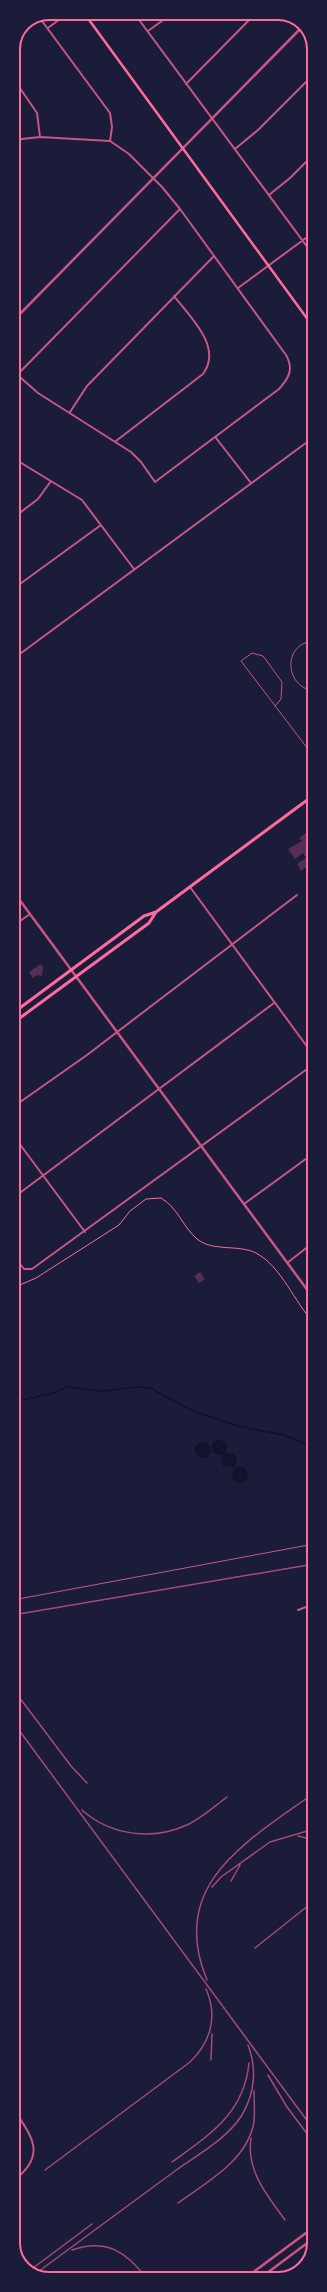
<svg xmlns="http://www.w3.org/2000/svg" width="327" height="2292" viewBox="0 0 327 2292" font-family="Jost,sans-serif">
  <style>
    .water { fill: #12122b }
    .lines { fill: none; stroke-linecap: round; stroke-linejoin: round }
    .stream { stroke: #12122b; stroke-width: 1.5 }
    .building { fill: #542f53 }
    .path { stroke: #ff6b9d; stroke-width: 1 }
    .service { stroke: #c65784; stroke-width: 1 }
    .minor { stroke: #c65784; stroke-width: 2 }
    .tertiary { stroke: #c65784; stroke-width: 2.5 }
    .secondary { stroke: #ff6b9d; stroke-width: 2.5 }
    .primary { stroke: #ff6b9d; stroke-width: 3 }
    .rail { stroke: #a44b75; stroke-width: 1.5 }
    .rim { fill: none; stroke: #ff6b9d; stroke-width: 2 }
  </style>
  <rect width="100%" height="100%" fill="#1b1b3a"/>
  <path class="water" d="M219,1439L227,1444L226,1453H233L237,1458L236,1465L233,1468L223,1466L221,1462L223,1455L216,1454L212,1451L213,1442Z
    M195 1450a8 8 0 1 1 16 0a8 8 0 1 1-16 0Z
    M232 1475a8 8 0 1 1 16 0a8 8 0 1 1-16 0Z"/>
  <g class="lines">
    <path class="stream" d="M13,1402L54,1393L67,1387L103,1391L137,1387L150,1388L191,1410L237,1426L284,1435L314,1447"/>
  </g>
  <path class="building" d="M307,832L314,842V861L301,871L297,864L306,858L303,853L295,859L288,849L302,841L299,838Z
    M41,964L43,967L42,976L37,975L33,978L29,972Z
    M200,1272L205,1279L199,1283L194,1276Z"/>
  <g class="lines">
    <path class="path" d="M13,1288L36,1278L119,1225L130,1211L146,1199L161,1198C178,1208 183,1227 197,1239C213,1252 238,1244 256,1253C282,1267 294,1302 314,1323"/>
    <path class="service" d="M314,641C282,643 284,687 314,691
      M275,706L281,699L282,682L263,656L252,653L241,661L314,757
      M13,1600L314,1544"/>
    <path class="minor" d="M134,13L314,256
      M39,17L110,113L112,127L110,141
      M48,28L68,13
      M148,31L173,13
      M13,78L37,113L40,137
      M186,84L256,13
      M13,140L40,137L110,141L129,154L162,187L180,209L286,355C294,369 289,378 279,389L155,482L141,462L131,452L38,393L13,371
      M235,149L258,130L314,74
      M269,195L290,178L314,154
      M238,288L314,232
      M17,375L180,209
      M70,412L87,386L214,256
      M216,438L251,483
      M116,441L203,374C223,347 190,317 174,296
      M13,458L82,500L134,569
      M13,518L38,499L51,481
      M13,589L101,525
      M13,648L19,655
      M13,659L314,437
      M190,887L314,1056
      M13,926L30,914
      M13,1107L87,1055L297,895
      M13,1135L85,1232
      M13,1198L274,1003
      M244,1204L314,1153
      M13,1255L24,1269H32L314,1064
      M287,1263L314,1242
      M298,1610L314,1604
      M13,2109C33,2137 47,2156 13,2181"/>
    <path class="tertiary" d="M13,321L304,25
      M13,891L314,1299
      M244,2279L314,2227
      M259,2279L314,2238"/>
    <path class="secondary" d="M84,13L314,328"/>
    <path class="primary" d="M13,1013L144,916L156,912
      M13,1023L149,923L156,912L314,795"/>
    <path class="rail" d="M13,1615L314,1564
      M13,1689L71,1766L87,1783
      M13,1722L314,2130
      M82,1810C111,1836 154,1841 189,1824C203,1817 215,1806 227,1797
      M298,1836L314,1840
      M231,1881L240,1865
      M212,1887L221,1877L270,1842L314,1829
      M255,1948L314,1901
      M207,1980C167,1884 248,1841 314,1793
      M211,2060L212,2034
      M268,2075L287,2107L314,2143
      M251,2138C246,2171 267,2195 285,2220
      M172,2162C209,2135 244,2114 249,2063
      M45,2170L190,2062C211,2042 218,2016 206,1989
      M178,2203C207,2182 247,2161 254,2122C255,2112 254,2101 254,2091
      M72,2250C106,2238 127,2252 147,2279
      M17,2255L20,2253
      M29,2271L92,2224
      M35,2274C81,2240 128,2206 175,2171C197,2155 227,2139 242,2115C255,2093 257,2068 248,2045"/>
  </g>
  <path d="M0 0H327V2292H0ZM49 20H278A29 29 0 0 1 307 49V2243A29 29 0 0 1 278 2272H49A29 29 0 0 1 20 2243V49A29 29 0 0 1 49 20Z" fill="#1b1b3a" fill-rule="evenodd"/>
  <path class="rim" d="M49 20H278A29 29 0 0 1 307 49V2243A29 29 0 0 1 278 2272H49A29 29 0 0 1 20 2243V49A29 29 0 0 1 49 20Z"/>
</svg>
